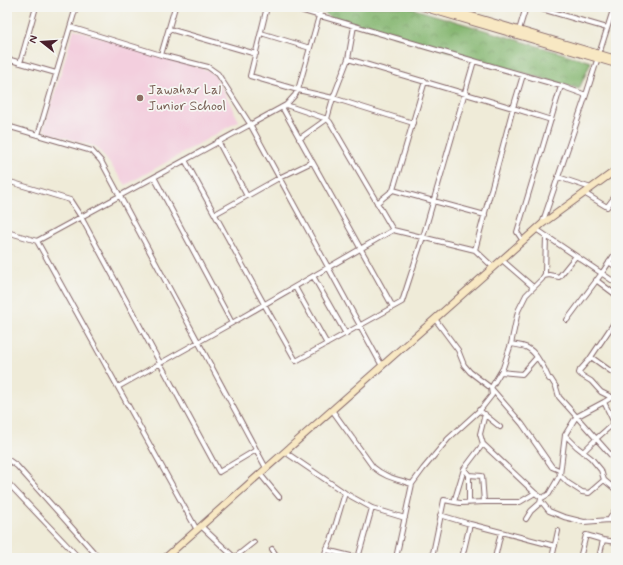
<svg xmlns="http://www.w3.org/2000/svg" width="623" height="565" viewBox="0 0 623 565" font-family="Mynerve,sans-serif">
  <style>
    .built { fill: #f3cfde }
    .forest { fill: url(#forest-crowns); stroke: #676a4d }
    .lines { fill: none; stroke-linecap: round; stroke-linejoin: round }
    .street-casing { stroke: #846668; stroke-width: 6 }
    .secondary-casing { stroke: #846668; stroke-width: 8 }
    .street { stroke: #fff; stroke-width: 4 }
    .secondary { stroke: #f8e8c3; stroke-width: 6 }
    .education-dot { fill: #8d6e63; stroke: #f6f6f2; stroke-width: 1.5 }
    .labels { text-anchor: middle; dominant-baseline: central; stroke-width: 3.5; stroke-linejoin: round; paint-order: stroke }
    .education-label { font-size: 14px; fill: #785e54; stroke: #f6f6f2; text-anchor: start }
  </style>
  <defs>
    <pattern id="forest-crowns" width="20" height="18" patternUnits="userSpaceOnUse"><rect width="20" height="18" fill="#84b66f"/><path d="M2 6a3 3 0 1 1 6 0M12 15a3 3 0 1 1 6 0" fill="none" stroke="#6e935b"/></pattern>
  </defs>
  <rect width="100%" height="100%" fill="#f6f6f2"/>
  <filter id="ink" filterUnits="userSpaceOnUse"><feTurbulence type="fractalNoise" baseFrequency=".025" numOctaves="2"/><feDisplacementMap in="SourceGraphic" scale="8" xChannelSelector="R" yChannelSelector="G"/><feConvolveMatrix kernelMatrix="1 2 1 2 8 2 1 2 1" color-interpolation-filters="sRGB"/></filter>
  <filter id="wash" filterUnits="userSpaceOnUse"><feTurbulence type="fractalNoise" baseFrequency=".012" numOctaves="4" result="noise"/><feDisplacementMap in="SourceGraphic" scale="16" xChannelSelector="R" yChannelSelector="G"/><feGaussianBlur stdDeviation="0.9" result="paint"/><feColorMatrix in="noise" values="0 0 0 0 0 0 0 0 0 0 0 0 0 0 0 0 0 1.4 0 .05"/><feComposite in="paint" operator="in"/></filter>
  <g filter="url(#wash)">
    <rect width="100%" height="100%" fill="#efebd8"/>
    <path class="built" d="M74,29L207,70L215,75L239,121L126,185L97,147L46,132L44,129Z"/>
    <path class="forest" d="M327,7H408L591,62L579,89L330,17L325,13Z"/>
  </g>
  <g filter="url(#ink)">
    <g class="lines">
      <defs>
        <path id="street" d="M267,7L250,76L298,90L333,98L413,123
          M290,7L474,61L561,86L586,95
          M535,7L607,28
          M70,27L161,55L208,67L218,74L250,124L382,366
          M169,29L256,54
          M519,30L526,7
          M261,33L310,48
          M161,55L175,7
          M7,59L56,73
          M348,59L513,108L551,120
          M20,63L36,7
          M286,105L327,119L330,122L393,230
          M282,107L393,307
          M7,126L92,151L101,161L266,468
          M38,135L76,7
          M299,139L327,119L333,98L348,59L354,26
          M218,141L247,196
          M185,160L264,304L296,361L402,302L423,237L474,61
          M154,177L232,323
          M558,177L591,188
          M7,181L70,200L81,217L219,472L256,450
          M393,190L485,215
          M584,193L607,207L616,195
          M377,203L393,190L425,81
          M215,214L279,178L312,162
          M542,224L586,95L614,7
          M536,229L616,283
          M7,232L37,241L286,105L295,95L298,90L319,16L322,7
          M37,241L197,530
          M523,241L517,232L561,86
          M475,250L513,108L523,75
          M502,260L532,286V288
          M609,262L616,267
          M313,276L346,334
          M544,276L549,275L559,277L576,256
          M596,280L616,295
          M295,287L327,344
          M435,319L458,350L464,365L470,372L491,388L522,424L552,467L559,470L560,475L568,483L582,492L589,493L604,480
          M567,320L602,273L616,252
          M537,357L544,368L549,379H551L556,387L559,397L616,461
          M591,357L616,375
          M501,372L522,374L537,357C529,346 524,346 511,344
          M118,387L232,323L393,230L475,250L493,267
          M611,397L601,392L591,381L581,375L579,373L580,370L589,360L616,320
          M604,402L614,423L616,426
          M332,410L373,467C386,478 397,479 412,484
          M479,410L500,427
          M485,414L480,434L483,444L535,493L542,498L549,494L560,475L565,435L576,417L604,402L614,396L616,393
          M565,435L577,447L591,458L601,470L604,480L616,490
          M285,452L345,493L372,508L405,518
          M583,452L597,438L614,423
          M7,459L17,466L99,558
          M464,469L469,475L482,476L484,502
          M260,474L279,497
          M469,475V503
          M7,482L79,558
          M541,501L549,511L564,517L584,522L609,520L616,523
          M454,502L464,469L483,444
          M440,515L470,524L555,546
          M526,519L531,511L540,503L541,499
          M609,520L616,508
          M201,526L235,558
          M272,549L278,558
          M326,550L359,558
          M234,558L254,542
          M324,558L326,550L331,540L345,493
          M358,558L372,508
          M396,558L412,484L423,469L448,439L481,409L492,395L491,388L503,368L511,344L518,311L526,295L542,279L545,274L546,236
          M432,558L444,500L460,503L484,502H520L535,493
          M462,558L470,524
          M495,558L501,532
          M552,558L558,531
          M580,558L586,535L603,540L616,542
          M599,558L603,540"/>
        <path id="secondary" d="M422,7L616,64
          M441,7L616,59
          M165,558L542,224L616,170"/>
      </defs>
      <use href="#street" class="street-casing"/>
      <use href="#secondary" class="secondary-casing"/>
      <use href="#street" class="street"/>
      <use href="#secondary" class="secondary"/>
    </g>
  </g>
  <circle class="education-dot" cx="140" cy="98" r="4"/>
  <g class="labels">
    <g class="education-label">
      <text x="148" y="90">Jawahar Lal<tspan x="148" dy="16">Junior School</tspan></text>
    </g>
  </g>
  <rect width="623" height="565" fill="none" stroke="#f6f6f2" stroke-width="24"/>
  <g transform="translate(42 42) rotate(287)" stroke="#f6f6f2" stroke-width="3" paint-order="stroke">
  <path d="M0-3L7 15L0 10L-7 15Z" fill="#4a1f2b"/>
  <text y="-6" font-size="11" font-weight="bold" text-anchor="middle" fill="#4a1f2b">N</text>
  </g>
</svg>
